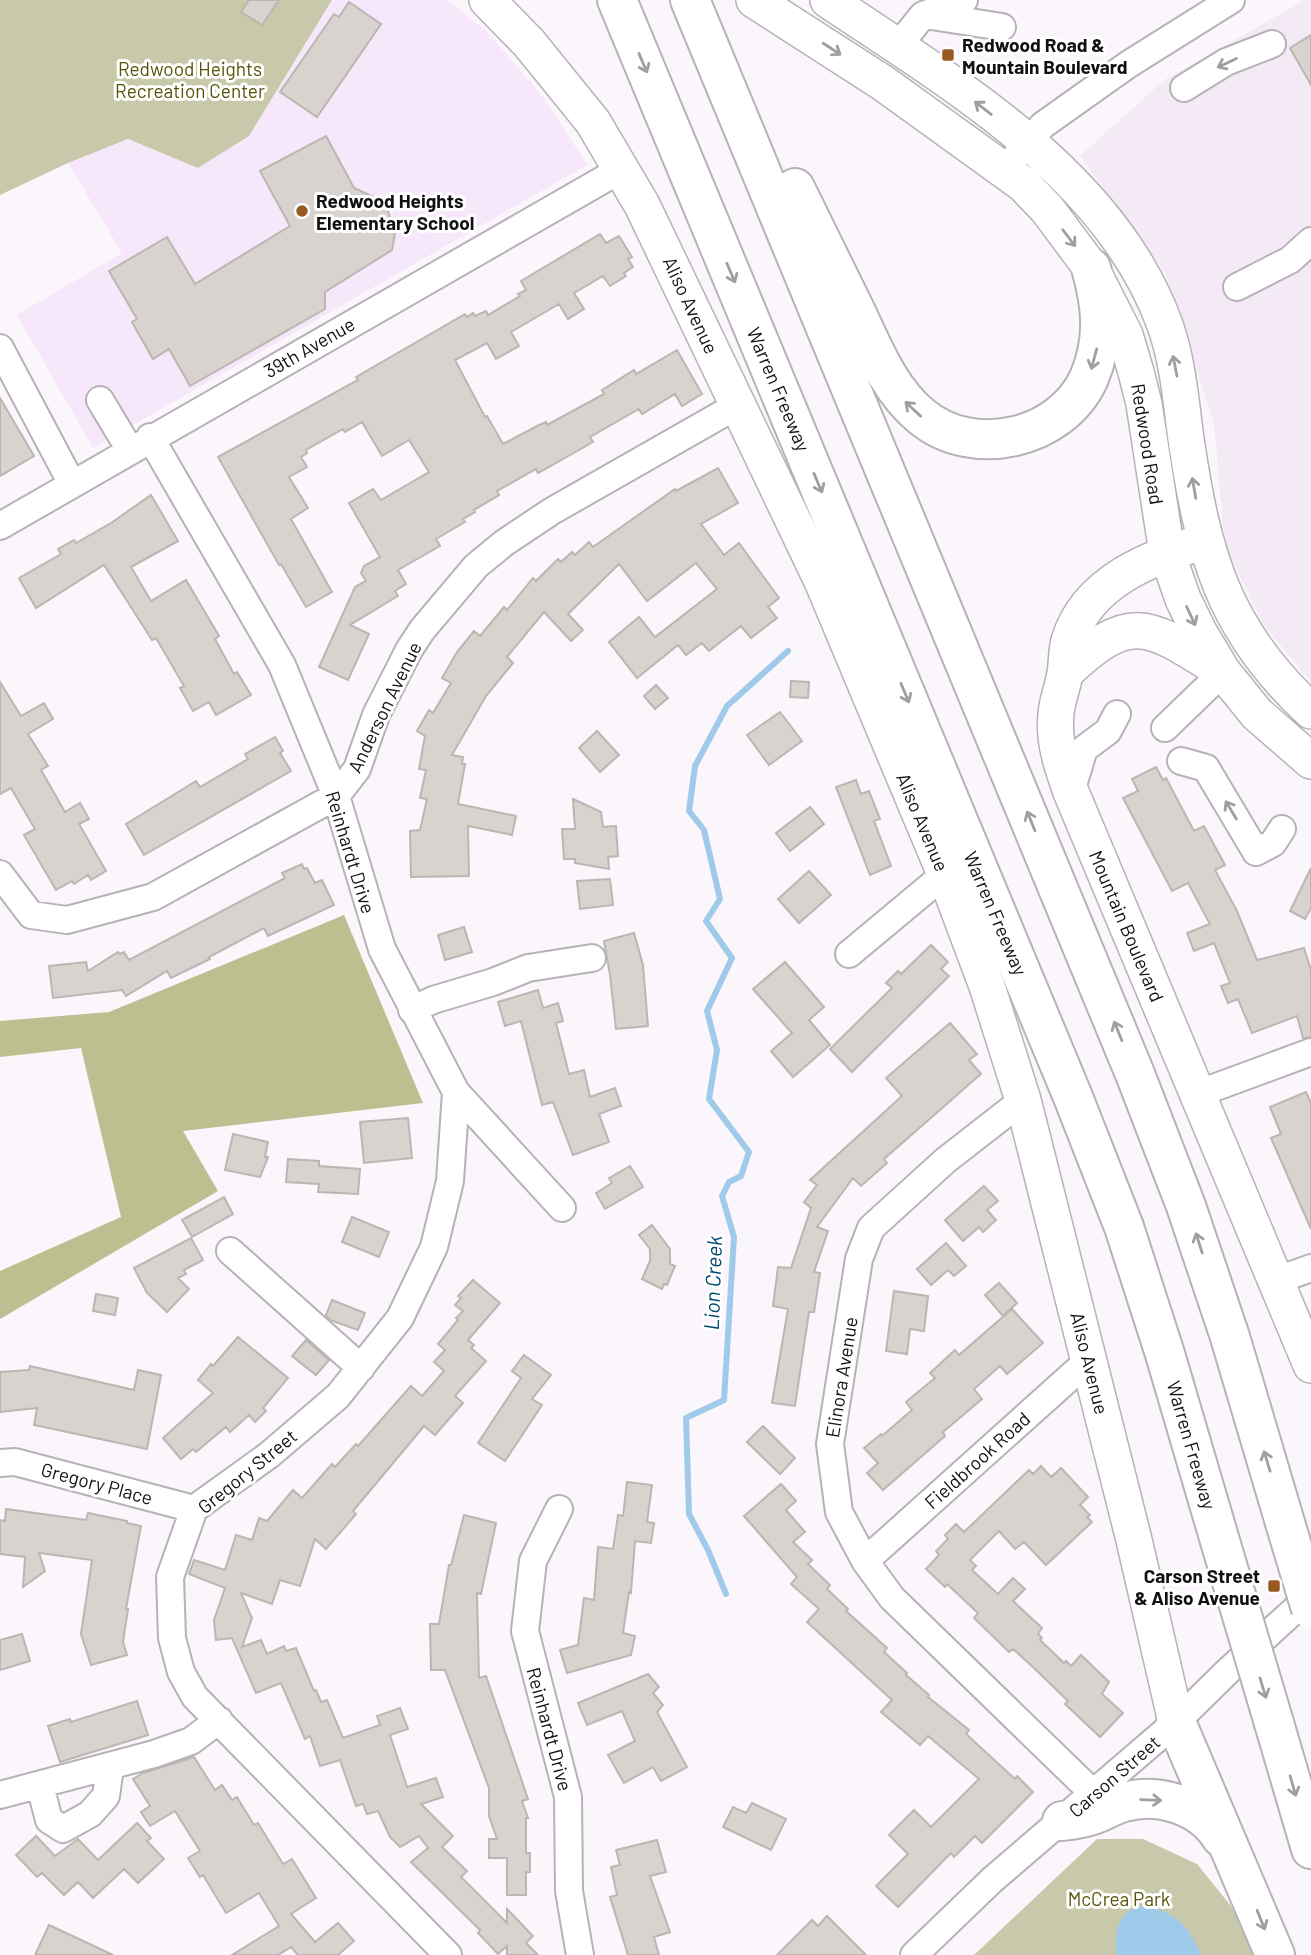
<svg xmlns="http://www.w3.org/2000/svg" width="1311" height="1955" viewBox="0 0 1311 1955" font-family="Barlow,sans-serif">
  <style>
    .built { fill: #f4eaf6 }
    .education { fill: #f7e7fa }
    .green { fill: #c7c9aa }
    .forest { fill: #bdbf91 }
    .water { fill: #a0cae9 }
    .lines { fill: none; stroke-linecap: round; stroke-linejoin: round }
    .stream { stroke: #a0cae9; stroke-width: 6 }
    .building { fill: #d8d3ce; stroke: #bbb6b1; stroke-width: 2 }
    .minor-casing { stroke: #b6b2b7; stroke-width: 30 }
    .major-casing { stroke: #b6b2b7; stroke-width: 38 }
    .highway-casing { stroke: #b6b2b7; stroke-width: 42 }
    .minor { stroke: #fff; stroke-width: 26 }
    .major { stroke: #fff; stroke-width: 35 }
    .highway { stroke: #fff; stroke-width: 38 }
    .highway-bridge-casing { stroke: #b6b2b7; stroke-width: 42; stroke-linecap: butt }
    .highway-bridge { stroke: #fff; stroke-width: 38 }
    .oneway { stroke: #a09fa0 }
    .poi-dot { fill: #995923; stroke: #fff; stroke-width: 2.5 }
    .labels { text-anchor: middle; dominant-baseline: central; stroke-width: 6; stroke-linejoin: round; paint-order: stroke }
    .poi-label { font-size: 19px; font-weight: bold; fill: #111012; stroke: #fff; text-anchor: start }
    .park-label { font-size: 19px; fill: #545507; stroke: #fff }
    .street-label { font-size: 19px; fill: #111012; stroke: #fff }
    .water-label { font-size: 21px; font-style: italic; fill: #004a71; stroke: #fff }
  </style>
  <rect width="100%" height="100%" fill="#faf6fb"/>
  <path class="built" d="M1305,0H1311V682L1262,623L1225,545L1214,424L1166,274L1080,156L1164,80Z"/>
  <path class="education" d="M332,0H448L487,32L544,98L587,165L93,448L17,315L122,253L68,163L128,139L198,168L249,136Z"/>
  <path class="green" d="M0,0H332L249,136L198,168L128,139L68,163L0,195Z
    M1097,1839H1143L1197,1864L1231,1906L1257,1955H974Z"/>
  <path class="forest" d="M344,915L423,1103L183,1131L218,1191L0,1319V1271L121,1217L81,1048L0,1057V1021L109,1012Z"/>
  <path class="water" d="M1144,1905C1174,1912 1189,1925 1201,1955H1117C1113,1932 1118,1910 1144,1905Z"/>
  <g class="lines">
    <path class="stream" d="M726,1594L708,1550L689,1514L686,1418L724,1400L734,1237L722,1196L729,1182L741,1176L749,1152L709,1099L717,1050L707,1011L732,958L706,921L720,899L704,830L689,811L695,766L727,706L788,651"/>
  </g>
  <path class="building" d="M249,0H279L262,25L241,12Z
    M349,2L381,24L317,117L280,92L334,14L339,17Z
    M1311,35V85L1290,48Z
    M326,136L354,188L372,196L387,208L395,233L392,250L325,292V309L190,386L169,349L153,359L132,322L137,319L109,271L167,237L195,284L290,226L260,171Z
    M600,234L606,243L619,236L632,257L628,259L633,267L624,273L626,276L610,286L603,276L574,293L584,309L568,319L559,304L511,332L519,346L496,359L487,343L455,360L485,417L487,416L503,444L539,425L546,422L547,425L604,394L602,390L634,370L636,374L677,350L702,394L682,406L675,394L642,414L639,409L590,437L593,442L538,473L536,469L497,491L499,495L474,510L475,512L463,519L465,522L436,539L440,546L398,570L406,584L395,591L398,596L350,625L369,634L348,680L319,667L355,587L366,581L361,573L364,566L380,557L349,503L373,489L381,500L429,472L409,440L382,456L362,422L345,432L343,429L306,450L307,453L301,457L307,467L289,477L308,508L291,519L332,592L306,607L281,564L279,565L218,457L358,380L356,377L465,314L467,317L473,313L475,316L486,311L488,315L520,296L518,294L526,290L521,281Z
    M0,398L34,456L0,476Z
    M718,468L738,503L701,524L724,555L739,543L779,598L768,607L777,618L751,638L741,626L709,651L702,643L686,655L678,645L637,678L609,642L639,617L655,637L717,589L696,563L647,601L619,564L568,614L583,630L571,641L544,612L507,657L513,663L486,696L452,755L463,757L462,764H465L458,804L516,816L512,835L468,826L469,876L411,877L410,831L420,830L427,799L420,798L426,770L419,769L425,736L417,731L429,710L433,713L451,683L442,678L457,652L474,631L480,636L504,607L507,610L533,578L536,581L558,559L561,562L572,552L575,555L589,542L593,547L675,489L676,491Z
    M151,495L178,541L131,567L151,601L186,580L219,636L215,639L234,674L237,672L251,695L216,715L209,702L193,711L180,688L184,686L156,638L152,640L104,565L36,608L19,578L61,554L58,549L74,540L76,543L111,523Z
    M791,681L809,682L808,698L790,697Z
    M0,682L21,716L44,703L53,719L28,734L48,766L41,770L65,812L80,803L89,819L79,824L106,871L91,880L88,875L74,884L72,881L56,890L24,835L35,829L11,788L0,794Z
    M656,685L668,698L655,709L644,696Z
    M780,712L802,741L769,765L747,735Z
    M597,731L619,755L600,772L579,748Z
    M275,737L283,751L280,753L291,771L144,855L126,824L196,781L200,787L248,759L245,754Z
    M1156,767L1163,780L1166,778L1194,831L1204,826L1225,865L1215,870L1237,911L1257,960L1304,948L1311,970V1037L1303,1038L1297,1016L1252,1033L1238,999L1228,1003L1221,986L1230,983L1214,943L1194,951L1187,933L1210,924L1188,883L1172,891L1123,798L1138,791L1132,779Z
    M856,780L861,794L869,791L880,819L874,821L891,866L870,875L836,787Z
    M573,799L601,812L603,827L616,826L618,856L608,857L609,869L575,863V859H564L562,829H575Z
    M810,807L824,824L790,851L776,833Z
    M302,864L304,869L307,868L315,883L322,880L334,905L268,936L264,928L209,957L210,959L171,978L167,971L126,996L122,990L53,998L49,966L86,962L88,971L118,952L120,954L124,952L129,960L285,878L282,873Z
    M1311,868V908L1305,919L1290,911Z
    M809,871L831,895L799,923L778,899Z
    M610,879L613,905L580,909L577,881Z
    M464,927L472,952L445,960L438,935Z
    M634,933L643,965L648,1026L616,1029L610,975L604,941Z
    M931,945L948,962L941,969L949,976L852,1072L830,1049L892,988L886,983L898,971L901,974Z
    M785,962L824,1007L809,1020L830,1045L793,1077L771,1051L792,1033L753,989Z
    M538,990L543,1008L558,1003L563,1021L556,1023L569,1074L584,1070L590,1097L615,1088L621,1106L599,1114L609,1142L573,1155L553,1102L542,1105L521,1021L505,1026L498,1002Z
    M950,1023L977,1054L969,1060L981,1074L884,1159L887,1163L861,1186L853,1178L817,1227L828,1231L814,1272L820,1273L814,1312H809L795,1406L772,1403L788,1309L773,1306L778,1267L791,1268L811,1208L804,1202L817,1185L810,1180L902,1096L886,1078Z
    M1306,1092L1311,1103V1229L1271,1138L1281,1134L1270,1107Z
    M408,1118L412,1158L364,1163L360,1122Z
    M233,1134L268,1142L265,1157H268L260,1177L225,1170Z
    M288,1159L319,1161V1166L360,1169L358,1194L318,1192L319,1184L286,1182Z
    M630,1166L643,1187L605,1209L596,1193L612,1183L609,1178Z
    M984,1186L998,1201L987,1210L996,1220L983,1232L979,1227L963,1241L945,1220Z
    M224,1197L233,1214L192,1237L182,1220Z
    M352,1217L389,1232L379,1257L342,1242Z
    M652,1225L670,1249V1264L675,1266L667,1285L664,1284L662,1289L642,1279L650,1261V1249L639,1235Z
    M191,1238L203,1260L184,1270L186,1274L178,1278L189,1289L167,1312L147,1293L134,1268Z
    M946,1243L966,1266L954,1276L948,1270L931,1285L917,1269Z
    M473,1280L500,1303L468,1340L474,1345L471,1348L486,1361L455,1396L463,1403L435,1435L424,1426L353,1511L356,1514L326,1549L315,1539L300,1586L280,1580L272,1604L241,1593L252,1618L242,1647L261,1640L267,1654L284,1646L286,1651L296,1648L314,1691L316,1690L321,1702L327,1700L343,1738L380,1725L377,1716L400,1708L408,1729L390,1735L407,1787L436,1778L443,1797L421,1804L453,1836L442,1847L467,1871L461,1877L507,1923V1909L533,1936L526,1943L538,1955H507V1946L498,1954L478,1933L480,1930L411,1862L428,1848L419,1836L400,1847L390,1837L378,1811L367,1814L363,1804L356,1806L340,1760L320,1766L310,1736L305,1739L281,1683L256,1693L232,1638L216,1640L214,1620L225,1588L189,1574L194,1560L225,1570L236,1535L252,1540L259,1518L267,1521L293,1490L302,1498L332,1464L335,1467L356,1444L358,1446L411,1386L422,1396L444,1371L434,1362L445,1350L438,1344L458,1320L456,1318L463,1311L455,1305L461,1298L458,1296Z
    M999,1283L1017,1303L1003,1316L985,1295Z
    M894,1291L928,1296L924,1331L910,1329L907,1354L886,1351Z
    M96,1294L118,1298L115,1315L93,1311Z
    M332,1300L365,1313L358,1330L330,1320L326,1315Z
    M1012,1309L1043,1343L1007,1374L1000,1366L974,1389L982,1399L943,1432L945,1436L883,1490L867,1473L878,1463L864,1448L881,1434L882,1436L912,1410L906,1402L935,1378L930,1373L955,1350L959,1355Z
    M238,1337L288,1378L263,1408L266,1411L255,1422L249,1415L230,1432L226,1427L196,1452L193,1449L181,1459L163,1438L213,1393L198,1380L211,1364L213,1366Z
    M306,1340L329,1360L316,1375L292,1356Z
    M524,1355L551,1375L532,1399L542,1405L505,1461L478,1443L521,1378L512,1371Z
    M30,1366L134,1390L138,1370L161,1375L147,1449L34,1425L37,1408L0,1412V1372L29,1370Z
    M763,1426L795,1458L780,1474L747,1442Z
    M1041,1466L1051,1477L1061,1468L1088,1497L1080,1505L1090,1515L1087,1517L1092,1522L1046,1565L1024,1542L1015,1549L999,1531L970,1560L976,1566L972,1570L998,1594L1013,1578L1025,1589L1013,1601L1042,1628L1038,1634L1042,1638L1040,1640L1064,1663L1066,1661L1071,1666L1081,1655L1109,1682L1102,1694L1123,1713L1100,1737L1065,1704L1068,1701L1034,1668L1013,1649L1009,1652L974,1618L978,1613L947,1584L945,1587L926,1569L939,1555L936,1551L948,1539L945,1535L956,1524L964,1532L1029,1470L1033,1474Z
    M627,1482L652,1485L647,1522L654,1523L651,1543L635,1541L631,1593L629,1592L623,1633L635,1636L631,1655L567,1673L560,1650L578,1645L584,1598L594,1600L598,1547L613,1549L618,1515L623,1516Z
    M781,1484L796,1501L786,1510L805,1532L793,1542L812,1560L808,1564L830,1585L827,1589L848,1609L846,1611L887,1648L884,1652L907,1673L906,1675L929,1695L928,1697L969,1730L966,1734L1015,1779L1017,1776L1033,1792L982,1843L975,1836L954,1857L951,1853L898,1907L876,1886L908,1854L889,1835L914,1810L931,1827L979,1779L928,1736L920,1745L881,1712L892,1700L807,1622L819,1609L791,1584L797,1577L744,1516Z
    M6,1509L86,1520L88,1513L127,1521V1523L141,1526L126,1609H128L123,1642L127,1655L91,1665L81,1634L92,1560L39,1553L45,1571L23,1587L25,1557L0,1554V1520L5,1521Z
    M464,1515L496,1523L481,1594L477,1593L479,1678L486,1676L528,1799L522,1801L528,1818H526V1853H530V1872H526V1895H507V1858H489V1839H497L489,1816V1788L445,1670H431L430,1624H439L449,1565H451Z
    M22,1634L30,1661L0,1670V1640Z
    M648,1674L659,1687L653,1693L663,1705L657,1712L687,1767L661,1781L653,1767L624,1783L608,1755L635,1741L622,1711L587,1725L578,1703Z
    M137,1701L148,1735L60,1762L48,1726L70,1719L71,1722Z
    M194,1757L215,1790L222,1785L232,1800L237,1797L254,1825L258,1823L283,1864L292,1859L316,1898L291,1914L315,1942L338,1923L354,1941L338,1955H298L291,1947L278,1955H232L279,1926L259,1893L226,1913L203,1875L200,1877L188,1858L200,1851L175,1811L150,1826L141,1812L150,1806L133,1779L143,1773Z
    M752,1803L786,1819L771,1850L723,1827L733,1807L746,1813Z
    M137,1823L151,1838L147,1841L164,1859L138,1883L124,1869L93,1898L78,1882L64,1895L42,1873L37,1877L16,1855L36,1836L55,1856L78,1839L98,1860Z
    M657,1840L666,1872L650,1876L670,1932L654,1937L659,1955H628L610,1897L617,1895L611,1867L620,1865L616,1850Z
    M827,1916L866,1955H777L812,1920L818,1926Z
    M49,1925L113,1955H35Z"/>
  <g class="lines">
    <defs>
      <path id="minor" d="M925,15L1002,27
        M898,46L923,15L964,0
        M1184,88L1226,62L1272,44
        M1016,156L1043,125L1129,64L1231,0
        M1237,287L1290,260L1311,241
        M0,348L72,484
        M100,400L130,450
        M150,437L282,665L336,796L382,949L456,1092L562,1208
        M0,526L620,170
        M1165,728L1223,672
        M1181,761L1206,768
        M1206,768L1256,852L1273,843L1282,829
        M1071,792L1084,749L1108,731L1117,714
        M0,874L31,915L67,920L153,897L336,796L357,769L376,715L409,650L422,630L476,566L504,543L552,511L738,405
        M849,954L945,874
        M412,1010L433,1000L493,982L528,968L592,958
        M1197,1094L1311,1052
        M1023,1100L946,1160L871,1228L859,1259L830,1444L839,1512L865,1561L892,1598L1094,1794
        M230,1251L361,1368
        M1275,1281L1311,1268
        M0,1463L15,1462L194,1509
        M559,1509L533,1561L525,1631L568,1797L569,1891L580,1955
        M865,1561L1089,1360
        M40,1786L49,1820L63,1829L90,1814L106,1796L110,1767
        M0,1795L154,1754L191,1741L219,1720
        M448,1955L195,1697L181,1672L172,1638L170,1577L194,1509L269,1455L338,1396L400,1318L434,1247L450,1181L456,1092
        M914,1955L992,1880L1176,1722L1229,1670L1311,1595"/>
      <path id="major" d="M487,0L529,43L593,122L642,205L822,581L945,874L987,986L1023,1100L1134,1540L1176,1722
        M754,0L883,83L1023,184L1047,209L1091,268L1125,335L1136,372L1144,404L1167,553L1183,599L1199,632L1223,672L1257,714L1311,761
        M828,0C954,85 1111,175 1165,325C1178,361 1181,402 1186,439C1203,554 1223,630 1311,711
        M1205,541C1152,557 1087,581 1069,641C1066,651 1067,662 1065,673C1063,687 1057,700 1056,714C1053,742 1062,766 1071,792L1311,1365
        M1065,673C1130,611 1147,624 1217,668"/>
      <path id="highway" d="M617,0L1073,1097L1124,1227L1165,1354L1230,1575
        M690,0L1135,1074L1186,1206L1230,1337L1286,1526
        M795,188C815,228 834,268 854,308C872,345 888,389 921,416C972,459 1061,440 1089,378C1105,340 1102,306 1091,268
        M1176,1722L1275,1955
        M1274,1723L1311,1849
        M1062,1821C1071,1820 1080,1819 1089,1816C1101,1813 1112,1805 1124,1802C1159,1792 1202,1806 1221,1837"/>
    </defs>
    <use href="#minor" class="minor-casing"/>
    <use href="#major" class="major-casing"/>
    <use href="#highway" class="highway-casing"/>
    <use href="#minor" class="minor"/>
    <use href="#major" class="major"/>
    <use href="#highway" class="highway"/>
    <defs>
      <path id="highway-bridge" d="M1286,1526L1311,1609
        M1230,1575L1274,1723"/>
    </defs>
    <use href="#highway-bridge" class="highway-bridge-casing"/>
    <use href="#highway-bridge" class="highway-bridge"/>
  </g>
  <defs><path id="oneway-shaft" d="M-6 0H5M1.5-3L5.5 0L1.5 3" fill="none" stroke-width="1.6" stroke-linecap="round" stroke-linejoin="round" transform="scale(1.75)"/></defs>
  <g class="oneway">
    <use href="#oneway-shaft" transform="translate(832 49) rotate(33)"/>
    <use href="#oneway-shaft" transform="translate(643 63) rotate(67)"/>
    <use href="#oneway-shaft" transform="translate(1227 63) rotate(154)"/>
    <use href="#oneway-shaft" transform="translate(983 108) rotate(-142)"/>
    <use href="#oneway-shaft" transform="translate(1069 238) rotate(53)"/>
    <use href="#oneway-shaft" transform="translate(731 273) rotate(67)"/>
    <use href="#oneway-shaft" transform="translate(1094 359) rotate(105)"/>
    <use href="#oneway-shaft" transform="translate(1175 366) rotate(-101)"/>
    <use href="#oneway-shaft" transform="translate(913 409) rotate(-137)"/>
    <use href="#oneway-shaft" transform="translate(818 483) rotate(67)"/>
    <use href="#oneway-shaft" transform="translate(1194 488) rotate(-100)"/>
    <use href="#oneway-shaft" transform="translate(1191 616) rotate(65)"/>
    <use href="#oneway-shaft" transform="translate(905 693) rotate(67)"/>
    <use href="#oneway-shaft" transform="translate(1231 810) rotate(-121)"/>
    <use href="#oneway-shaft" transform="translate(1031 821) rotate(-112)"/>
    <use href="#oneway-shaft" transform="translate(1118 1031) rotate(-112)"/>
    <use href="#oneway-shaft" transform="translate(1199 1243) rotate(-108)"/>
    <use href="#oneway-shaft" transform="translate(1267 1461) rotate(-107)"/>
    <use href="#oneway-shaft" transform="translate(1263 1688) rotate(73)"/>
    <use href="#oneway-shaft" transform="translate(1293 1786) rotate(74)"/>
    <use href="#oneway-shaft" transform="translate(1151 1800) rotate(2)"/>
    <use href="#oneway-shaft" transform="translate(1261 1920) rotate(68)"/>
  </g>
  <g class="poi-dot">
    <rect x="941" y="48" width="14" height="14" rx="3.5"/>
    <circle cx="302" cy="211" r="7"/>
    <rect x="1267" y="1579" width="14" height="14" rx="3.5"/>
  </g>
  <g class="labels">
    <g class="poi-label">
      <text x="962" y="44">Redwood Road &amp;<tspan x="962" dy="22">Mountain Boulevard</tspan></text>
      <text x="316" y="200">Redwood Heights<tspan x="316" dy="22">Elementary School</tspan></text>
      <text x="1260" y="1575" text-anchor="end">Carson Street<tspan x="1260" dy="22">&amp; Aliso Avenue</tspan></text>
    </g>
    <g class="park-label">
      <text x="190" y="68">Redwood Heights<tspan x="190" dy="22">Recreation Center</tspan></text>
      <text x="1119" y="1898">McCrea Park</text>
    </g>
    <g class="street-label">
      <text transform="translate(691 305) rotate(65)">Aliso Avenue</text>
      <text transform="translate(309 347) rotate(-30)">39th Avenue</text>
      <text transform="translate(779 389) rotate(67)">Warren Freeway</text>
      <text transform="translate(1148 444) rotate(81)">Redwood Road</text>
      <text transform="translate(384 707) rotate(-64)">Anderson Avenue</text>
      <text transform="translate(923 822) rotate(67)">Aliso Avenue</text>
      <text transform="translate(351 852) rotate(73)">Reinhardt Drive</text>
      <text transform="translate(996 913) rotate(67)">Warren Freeway</text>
      <text transform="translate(1127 926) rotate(67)">Mountain Boulevard</text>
      <text transform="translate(1090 1363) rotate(76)">Aliso Avenue</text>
      <text transform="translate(841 1377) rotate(-81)">Elinora Avenue</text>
      <text transform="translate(1192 1445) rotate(74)">Warren Freeway</text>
      <text transform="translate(977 1460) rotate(-42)">Fieldbrook Road</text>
      <text transform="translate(247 1471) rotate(-39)">Gregory Street</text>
      <text transform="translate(97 1483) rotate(15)">Gregory Place</text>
      <text transform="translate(550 1729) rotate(75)">Reinhardt Drive</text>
      <text transform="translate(1114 1776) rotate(-41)">Carson Street</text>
    </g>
    <g class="water-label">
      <text transform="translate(712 1283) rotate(-88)">Lion Creek</text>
    </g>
  </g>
</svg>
